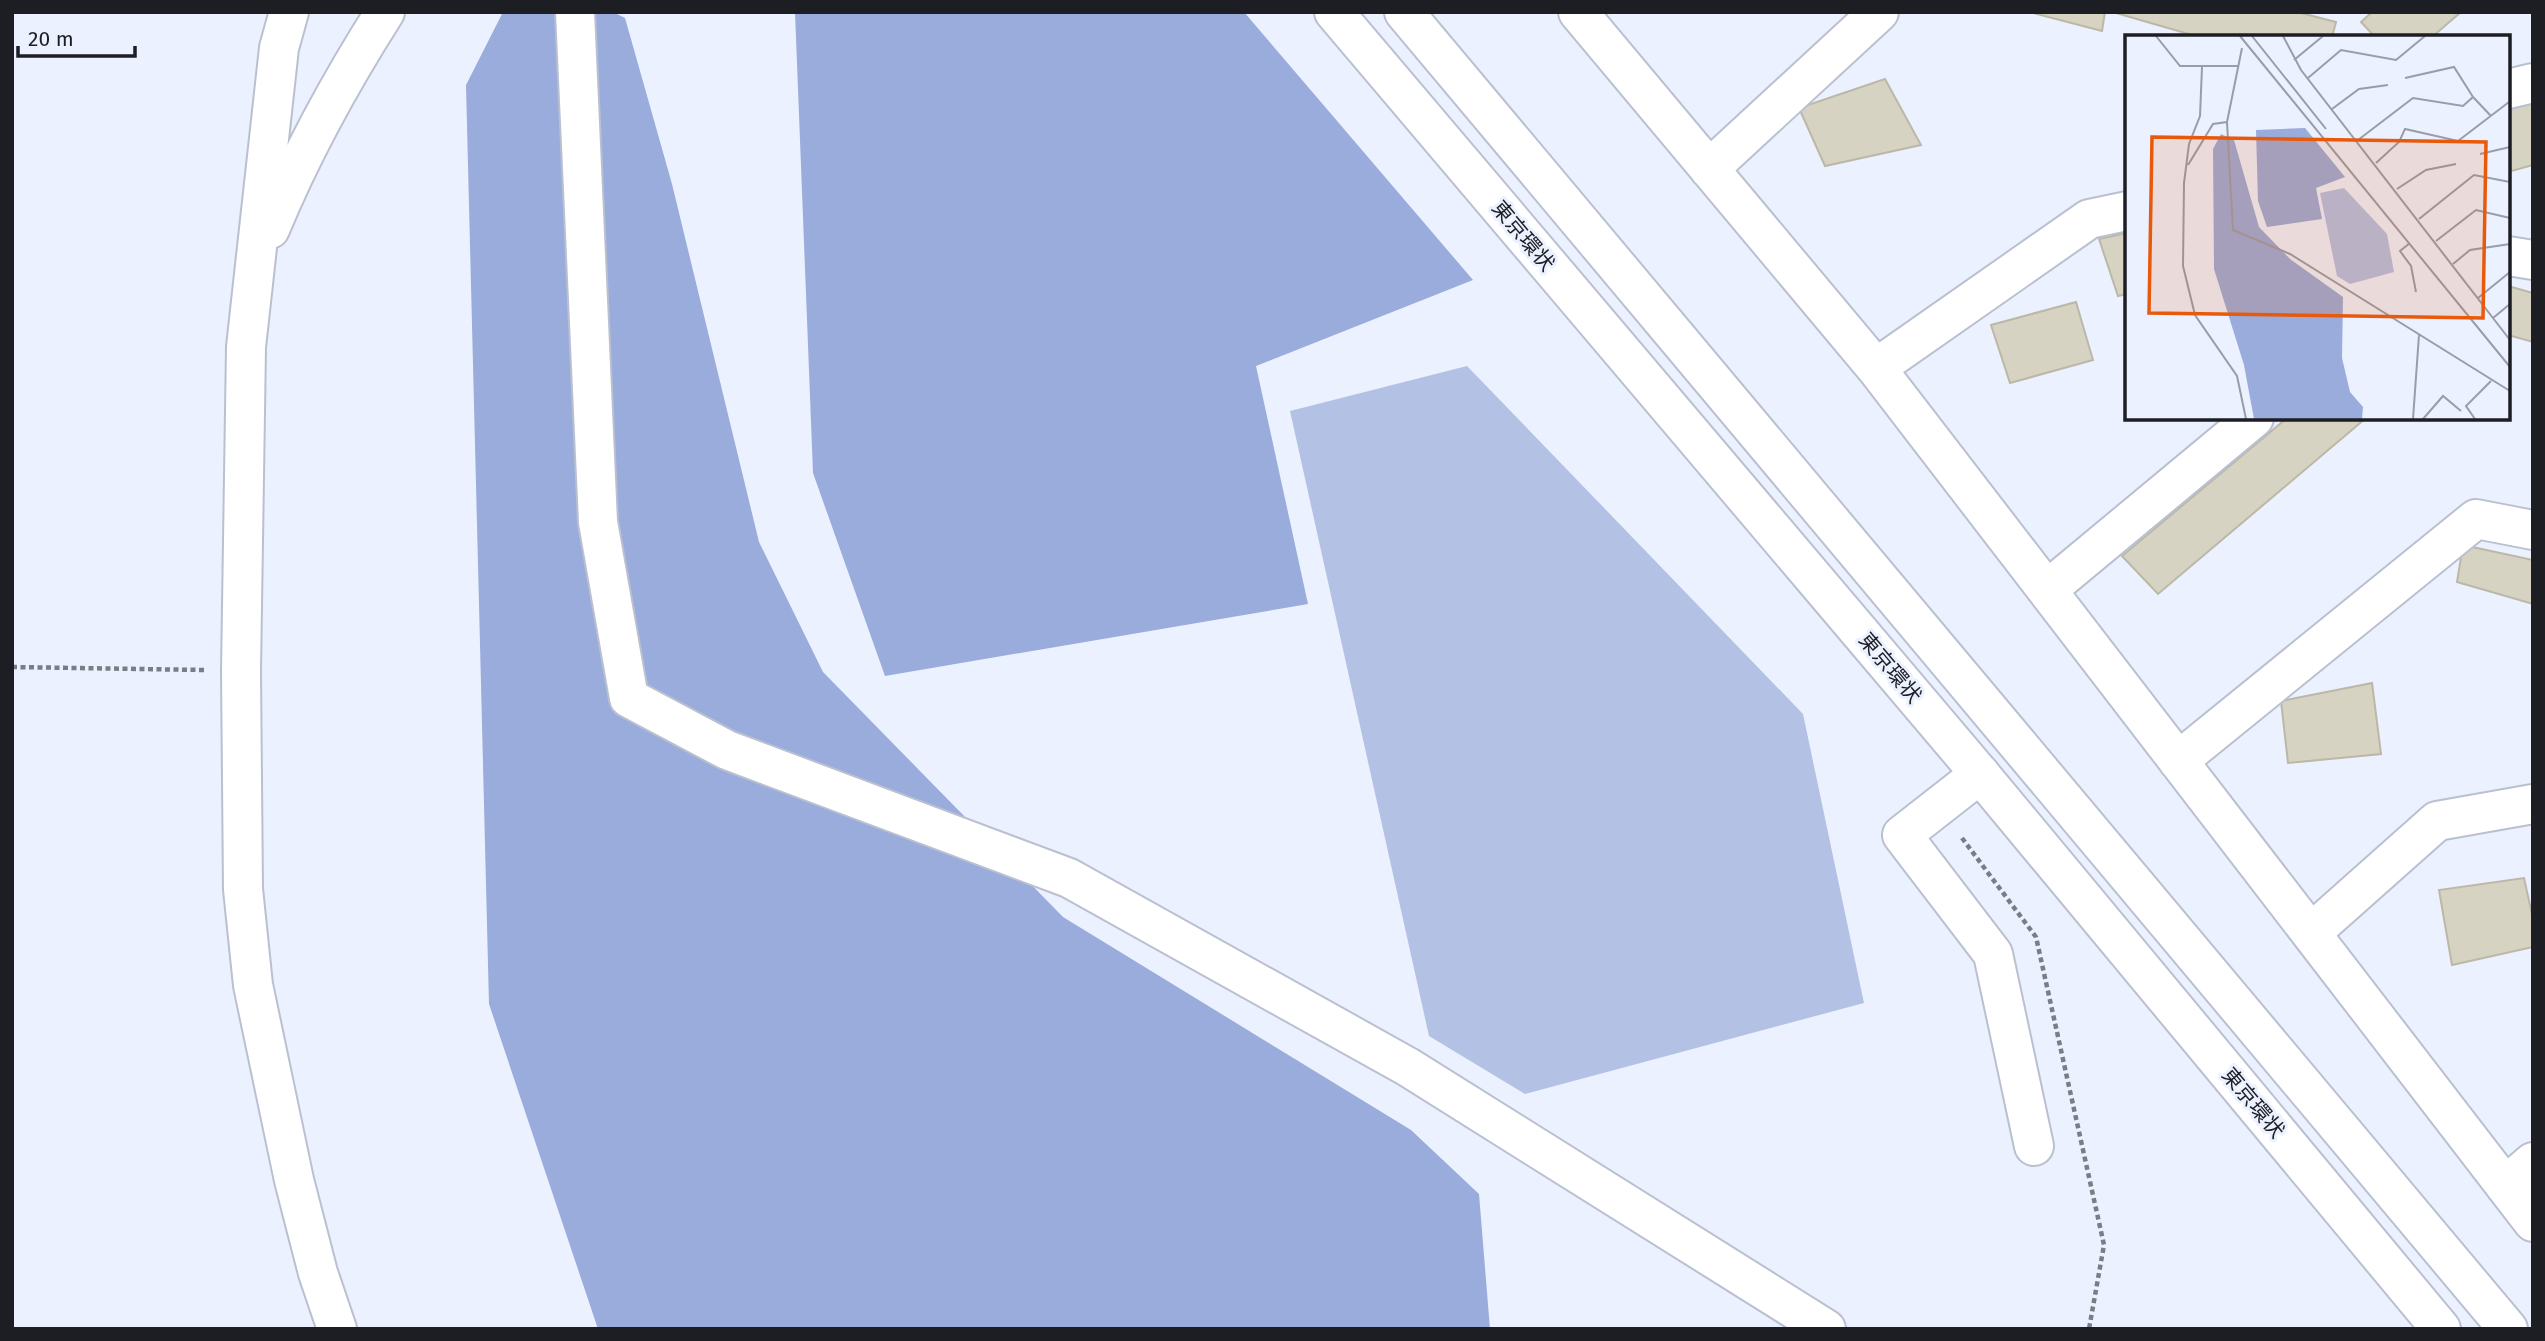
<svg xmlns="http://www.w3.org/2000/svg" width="2545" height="1341" viewBox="0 0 2545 1341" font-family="'Fira Sans','Noto Sans JP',sans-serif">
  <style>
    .green { fill: #b3c1e4 }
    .forest { fill: #99acdb }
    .building { fill: #d6d3c2; stroke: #bbb8a8; stroke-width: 2 }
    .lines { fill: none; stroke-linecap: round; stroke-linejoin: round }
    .minor-casing { stroke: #bac0d0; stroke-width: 42 }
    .highway-casing { stroke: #bac0d0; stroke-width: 42 }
    .path { stroke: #797d86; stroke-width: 4.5; stroke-dasharray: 5 3.5; stroke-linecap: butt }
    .minor { stroke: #fff; stroke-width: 38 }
    .highway { stroke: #fff; stroke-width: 38 }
    .labels { text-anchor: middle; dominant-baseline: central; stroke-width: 6; stroke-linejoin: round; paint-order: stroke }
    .street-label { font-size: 21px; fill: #1c1e24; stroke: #ebf1fe }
    .inset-road { fill: none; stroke: #989da7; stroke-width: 2 }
    .view { fill: #e8590c; fill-opacity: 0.15; stroke: #e8590c; stroke-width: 3.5 }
    .inset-edge { fill: none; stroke: #1c1e24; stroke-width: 3.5 }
  </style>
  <rect width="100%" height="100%" fill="#ebf1fe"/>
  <path class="green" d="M1467,366L1803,714L1864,1003L1525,1094L1429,1036L1290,411Z"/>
  <path class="forest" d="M503,12H613L625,18L672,184L759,542L823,672L1063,917L1411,1130L1479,1194L1490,1329H598L489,1004L466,85Z
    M795,12H1244L1473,280L1256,366L1308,604L885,676L813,473Z"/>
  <path class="building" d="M2029,12H2105L2102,31Z
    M2297,12L2336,22L2332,37H2199L2116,13Z
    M2372,12H2461L2432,37H2375L2361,22Z
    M1885,79L1921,145L1825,166L1799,108Z
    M2533,101V165L2508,172V108Z
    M2127,233V294L2118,296L2099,239Z
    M2508,286L2533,293V342L2508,335Z
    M2076,302L2093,360L2010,383L1991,325Z
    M2287,418H2366L2158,594L2122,556Z
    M2463,545L2533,560V604L2457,582Z
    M2372,683L2381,754L2288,763L2281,701Z
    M2524,878L2533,919V947L2452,965L2439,890Z"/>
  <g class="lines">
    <defs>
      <path id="minor" d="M289,12L279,48L246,347L241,671L243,889L253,985L294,1180L318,1273L337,1329
        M575,12L598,522L629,698L727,750L1069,878L1408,1067L1826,1329
        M1578,12L1876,368L2533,1222
        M2508,89L2533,83
        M1709,169L1879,12
        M270,229C301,154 341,81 385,12
        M2508,256L2533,260
        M1876,368L2089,219L2127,211
        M2047,590L2254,418
        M2178,761L2476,519L2533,530
        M1980,774L1902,835L1993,954L2034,1146
        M2311,933L2437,821L2533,804
        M2505,1186L2533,1162"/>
      <path id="highway" d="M1334,12L1980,774L2441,1329
        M1404,12L2508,1329"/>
    </defs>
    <use href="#minor" class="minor-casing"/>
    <use href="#highway" class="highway-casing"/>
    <path class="path" d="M12,667L204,670
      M1962,838L2036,937L2104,1245L2089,1329"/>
    <use href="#minor" class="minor"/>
    <use href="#highway" class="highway"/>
  </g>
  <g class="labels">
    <g class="street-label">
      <text transform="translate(1523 236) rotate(50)">東京環状</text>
      <text transform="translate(1890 668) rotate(50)">東京環状</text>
      <text transform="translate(2253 1103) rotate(50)">東京環状</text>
    </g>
  </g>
  <g transform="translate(2125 35)">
    <rect width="385" height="385" fill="#ebf1fe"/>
    <path d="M219,153L262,199L269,237L225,249L212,241L195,158Z" fill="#b3c1e4"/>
    <path d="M180,93L220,142L191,153L197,184L142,192L133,166L131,95ZM96,99L109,105L134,192L165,224L218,262L217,323L225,357L238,372L237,384H129L119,330L89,234L88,114Z" fill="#99acdb"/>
    <path class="inset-road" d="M31,1L55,31H113M115,1L385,332M127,1L201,94M158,1L176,35L385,305M117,13L102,87L108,195L165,219L385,356M169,25L198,1M77,32L75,81L64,109L59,148L58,231L70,280L112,341L121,384M183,43L216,15L271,25L300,1M348,62L366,81M207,74L234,54L263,50M233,105L288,63L338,71L348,62L329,32L280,43M355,119L385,112M251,128L274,107L280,94L333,106L384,67M63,130L88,89L102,87M272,154L301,135L331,129M294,184L349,140L385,147M311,206L351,175L385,183M285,208L275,216L286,231L291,257M328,229L345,215L385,209M353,263L385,237M368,283L385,269M288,384L294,300M298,384L318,361L336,376M350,384L341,371L366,346"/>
    <path class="view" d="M27,102L361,107L358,283L24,278Z"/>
    <rect width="385" height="385" class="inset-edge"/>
  </g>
  <rect width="2545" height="1341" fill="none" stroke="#1c1e24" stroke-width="28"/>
  <path d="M18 46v10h117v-10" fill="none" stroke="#1c1e24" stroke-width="3.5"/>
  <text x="28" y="46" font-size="21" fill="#1c1e24" stroke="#ebf1fe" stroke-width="5" paint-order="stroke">20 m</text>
</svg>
